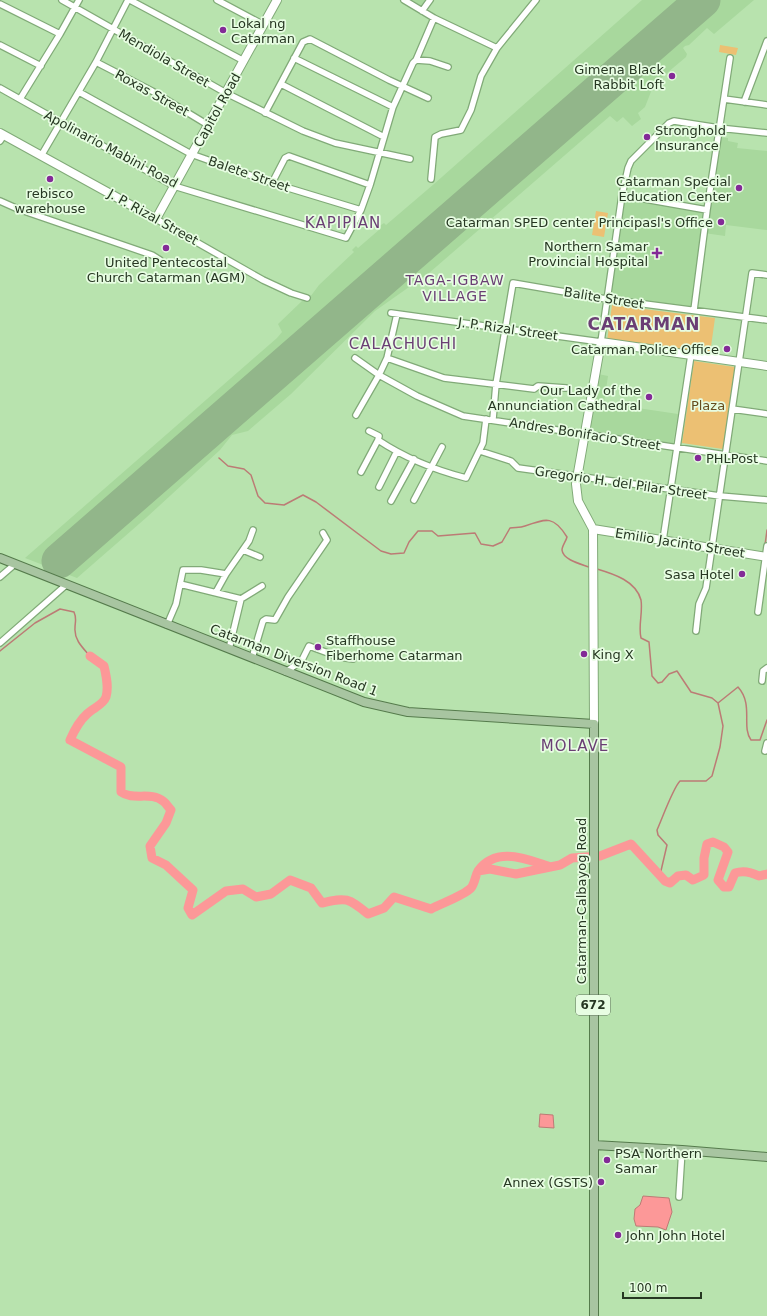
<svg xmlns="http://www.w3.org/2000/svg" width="767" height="1316" viewBox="0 0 767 1316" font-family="'DejaVu Sans',sans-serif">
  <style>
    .built { fill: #a8d89d }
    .green { fill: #ecc073 }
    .water { fill: #fc9898; stroke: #bc7b75 }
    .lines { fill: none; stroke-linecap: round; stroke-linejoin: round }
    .stream { stroke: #bc7b75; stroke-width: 1.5 }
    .river { stroke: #fc9898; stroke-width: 9 }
    .runway { stroke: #92b68a; stroke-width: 35 }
    .street-casing { stroke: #81aa78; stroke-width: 8 }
    .secondary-casing { stroke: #81aa78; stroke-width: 10 }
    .primary-casing { stroke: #557b4c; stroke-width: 10 }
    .street { stroke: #fff; stroke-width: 5.5 }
    .secondary { stroke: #fff; stroke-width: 8 }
    .primary { stroke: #a8c5a1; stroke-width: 8 }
    .poi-dot { fill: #832a97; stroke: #e7fde2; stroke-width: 1.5 }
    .labels { text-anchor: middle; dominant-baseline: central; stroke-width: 3.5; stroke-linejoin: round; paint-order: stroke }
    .shield { fill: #e7fde2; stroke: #60725c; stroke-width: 1 }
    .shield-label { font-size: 12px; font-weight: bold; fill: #263722 }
    .poi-label { font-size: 13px; fill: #263722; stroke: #e7fde2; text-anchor: end }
    .street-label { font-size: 13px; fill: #263722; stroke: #e7fde2 }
    .park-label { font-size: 13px; fill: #674d1e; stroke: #e7fde2 }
    .neighbourhood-label { font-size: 14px; letter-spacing: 1px; fill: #6a3e74; stroke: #e7fde2 }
    .quarter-label { font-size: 15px; letter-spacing: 1px; fill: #6a3e74; stroke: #e7fde2 }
    .district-label { font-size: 17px; font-weight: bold; letter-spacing: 1px; fill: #6a3e74; stroke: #e7fde2 }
  </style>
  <rect width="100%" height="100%" fill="#b8e3ae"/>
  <path class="built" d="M408,0H427L422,8Z
    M642,0H754L714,34L707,28L689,45L685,46L683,48L687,54L686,57L654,84L645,107L638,113L641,119L632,126L623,117L617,122L610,116L429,273L375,311L291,394L248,431L232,435L220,450L147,517L77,578L25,558L277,338L282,332L278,324L302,301L310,297L319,285L354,252L352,250L356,246L358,248L380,229L378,227L384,223L386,225L434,184Z
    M718,137L728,138V141L738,143L737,148L767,151V230L726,225L725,236L704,233Z
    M624,197L703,210L692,307L610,296Z
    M598,374L608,376L604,403L678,414L673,443L590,431Z"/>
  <path class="green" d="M720,45L738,48L736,55L719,52Z
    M596,211L608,213L604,237L592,235Z
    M612,305L715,318L710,354L607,341Z
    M694,361L735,367L723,449L682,443Z"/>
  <path class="water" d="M540,1114L553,1115L554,1128L539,1127Z
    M643,1196L669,1198L672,1212L666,1230L658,1227L636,1226L634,1219L635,1209L640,1205Z"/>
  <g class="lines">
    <path class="stream" d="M219,458L228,466L244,469L251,475L258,496L265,503L284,505L303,495L316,502L381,551L391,554L404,553L409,542L418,531H432L438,536L475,533L481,544L493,546L502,542L510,528C515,527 520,528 525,526C547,518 554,516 567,537C566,541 562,546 562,550C563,560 581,564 589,567
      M765,545L767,530
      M597,569C614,574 636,581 641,600C643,613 638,626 641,638L649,642L652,676L658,683L662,682L669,674L677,671L691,692L712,698L718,703L723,726L720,747L712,776L706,781H680C673,788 662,819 657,830L658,835L667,845L660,875
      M0,651L35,623L60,609L74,612C77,619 75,621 75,628C74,640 83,648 90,656
      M718,703L738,687C754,705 741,726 751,740H760L767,720"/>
    <path class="river" d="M90,656L104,666C106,675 109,687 106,697C103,705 93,708 87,714C79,721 74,731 70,740L121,767V792C133,801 151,791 163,801C166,803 168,807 171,810L166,823L150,846L152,858L166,865L193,890L188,908L192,915L226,891L243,889L256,897L271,894L290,880L311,888L322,903C347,897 348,898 368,914L384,908L394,897L431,909C442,903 463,896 471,888C475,883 475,876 478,871C496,846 526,859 548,866
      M478,871L490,869L516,874L560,865L572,858L600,856L631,844L665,881L670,883L678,876L686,875L693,880L704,875V858L707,844L713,842L724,847L728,852L718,880L724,887H729L735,873C744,870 751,872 759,876L767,874"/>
    <path class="runway" d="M59,561L703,0"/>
    <defs>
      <path id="street" d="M62,0L226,93L303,131L335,143L410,159
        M130,0L244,61
        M217,0L264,25
        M404,0L434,18L497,48
        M0,4L60,34L79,0
        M422,11L430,0
        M0,45L41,66
        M294,58L393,107
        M416,60L434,18
        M96,62L152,91L208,125
        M281,84L384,137
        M0,88L174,186L346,238L361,210L370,185L393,107L413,63L416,60L430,61L448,67
        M79,92L191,154L272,183L361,210
        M20,99L60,34
        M724,99L767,105
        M744,102L767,41
        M265,113L303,42L310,39L389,80L428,98
        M0,141L4,135
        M41,156L96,62L128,0
        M431,179L435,137L441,134L461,130L471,110L481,76L497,48L536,0
        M272,183L285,158L289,156L370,185
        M622,195L707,210
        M0,201L18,209L152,255L160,260
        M156,219L263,280L291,293L307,298
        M694,310L707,210L730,58
        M391,313L601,342L622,195L628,168L631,161L669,123L674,121L719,128L767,133
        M397,314L387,358L379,375L417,396L463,416L767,461
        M355,358L379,375L356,415
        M387,358L444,378L534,389L538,386L566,388
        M732,409L767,414
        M493,419L496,384L513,283L606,299L767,320
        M369,431L379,436L378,440C405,458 435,470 466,478L483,443L486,419
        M480,451L511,461L518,468L720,496L767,500
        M361,472L378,440
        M379,487L396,453
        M414,500L442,447
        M391,501L414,459
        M663,540L691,355
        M243,550L260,557
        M0,577L15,564
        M180,584L241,599L262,586
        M216,592L226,574
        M758,612L767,546
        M167,625L176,604L183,570H201L226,574L249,541L253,530
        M696,631L699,604L706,588L752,273L767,275
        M0,643L66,585
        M229,649L241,599
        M252,658L263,621L266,619L275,620L288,597L327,540L323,533
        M286,672L302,660L309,646L339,657L353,659
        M762,681L763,671L767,668
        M765,751L767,743
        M679,1197L682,1150"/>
      <path id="secondary" d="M0,133L156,219L277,0
        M593,529L767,557
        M594,724L593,529L578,501L576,484L601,342L767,366"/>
      <path id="primary" d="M0,558L364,702L408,712L594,724V1316
        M594,1145L682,1150L767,1157"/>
    </defs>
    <use href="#street" class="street-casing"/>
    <use href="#secondary" class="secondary-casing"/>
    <use href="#primary" class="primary-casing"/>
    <use href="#street" class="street"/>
    <use href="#secondary" class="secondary"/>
    <use href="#primary" class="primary"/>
  </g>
  <g class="poi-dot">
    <circle cx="223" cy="30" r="4"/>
    <circle cx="672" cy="76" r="4"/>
    <circle cx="647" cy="137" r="4"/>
    <circle cx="50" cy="179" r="4"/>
    <circle cx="739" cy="188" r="4"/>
    <circle cx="721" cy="222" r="4"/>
    <circle cx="166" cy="248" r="4"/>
    <path d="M655 247h4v4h4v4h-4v4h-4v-4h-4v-4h4z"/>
    <circle cx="727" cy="349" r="4"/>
    <circle cx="649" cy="397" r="4"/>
    <circle cx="698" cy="458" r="4"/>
    <circle cx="742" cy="574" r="4"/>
    <circle cx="318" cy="647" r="4"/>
    <circle cx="584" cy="654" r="4"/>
    <circle cx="607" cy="1160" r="4"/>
    <circle cx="601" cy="1182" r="4"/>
    <circle cx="618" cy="1235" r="4"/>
  </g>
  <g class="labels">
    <rect class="shield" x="576" y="995" width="34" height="20" rx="3"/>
    <g class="shield-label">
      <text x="593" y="1005">672</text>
    </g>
    <g class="poi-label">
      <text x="231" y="23" text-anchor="start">Lokal ng<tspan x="231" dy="15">Catarman</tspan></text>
      <text x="664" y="69">Gimena Black<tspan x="664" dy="15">Rabbit Loft</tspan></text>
      <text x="655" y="130" text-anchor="start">Stronghold<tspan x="655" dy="15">Insurance</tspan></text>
      <text x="731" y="181">Catarman Special<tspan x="731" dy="15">Education Center</tspan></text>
      <text x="50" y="193" text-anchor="middle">rebisco<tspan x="50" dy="15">warehouse</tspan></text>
      <text x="713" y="222">Catarman SPED center Principasl's Office</text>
      <text x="648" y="246">Northern Samar<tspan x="648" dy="15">Provincial Hospital</tspan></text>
      <text x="166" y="262" text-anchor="middle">United Pentecostal<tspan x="166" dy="15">Church Catarman (AGM)</tspan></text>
      <text x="719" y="349">Catarman Police Office</text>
      <text x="641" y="390">Our Lady of the<tspan x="641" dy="15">Annunciation Cathedral</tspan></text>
      <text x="706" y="458" text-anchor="start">PHLPost</text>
      <text x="734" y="574">Sasa Hotel</text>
      <text x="326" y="640" text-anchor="start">Staffhouse<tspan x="326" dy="15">Fiberhome Catarman</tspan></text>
      <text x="592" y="654" text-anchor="start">King X</text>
      <text x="615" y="1153" text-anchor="start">PSA Northern<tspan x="615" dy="15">Samar</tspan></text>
      <text x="593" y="1182">Annex (GSTS)</text>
      <text x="626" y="1235" text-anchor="start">John John Hotel</text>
    </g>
    <g class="street-label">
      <text transform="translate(164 58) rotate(30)">Mendiola Street</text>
      <text transform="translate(152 93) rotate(29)">Roxas Street</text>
      <text transform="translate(217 110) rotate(-61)">Capitol Road</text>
      <text transform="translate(111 149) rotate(28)">Apolinario Mabini Road</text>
      <text transform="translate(249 174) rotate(19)">Balete Street</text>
      <text transform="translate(153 217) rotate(29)">J. P. Rizal Street</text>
      <text transform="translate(604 298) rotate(9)">Balite Street</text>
      <text transform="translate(508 329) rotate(8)">J. P. Rizal Street</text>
      <text transform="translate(585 434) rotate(9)">Andres Bonifacio Street</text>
      <text transform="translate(621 483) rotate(8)">Gregorio H. del Pilar Street</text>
      <text transform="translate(680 543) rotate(9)">Emilio Jacinto Street</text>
      <text transform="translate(294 660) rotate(21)">Catarman Diversion Road 1</text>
      <text transform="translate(581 901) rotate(-90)">Catarman-Calbayog Road</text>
    </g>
    <g class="park-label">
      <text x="708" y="405">Plaza</text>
    </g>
    <g class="neighbourhood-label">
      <text x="455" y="280">TAGA-IGBAW<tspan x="455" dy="16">VILLAGE</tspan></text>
    </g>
    <g class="quarter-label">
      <text x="343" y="223">KAPIPIAN</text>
      <text x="403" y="344">CALACHUCHI</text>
      <text x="575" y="746">MOLAVE</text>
    </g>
    <g class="district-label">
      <text x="644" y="324">CATARMAN</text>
    </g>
  </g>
  <path d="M623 1292v6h78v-6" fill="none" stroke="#263722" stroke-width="2"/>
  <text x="629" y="1292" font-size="12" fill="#263722" stroke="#e7fde2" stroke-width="3" paint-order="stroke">100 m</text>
</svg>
